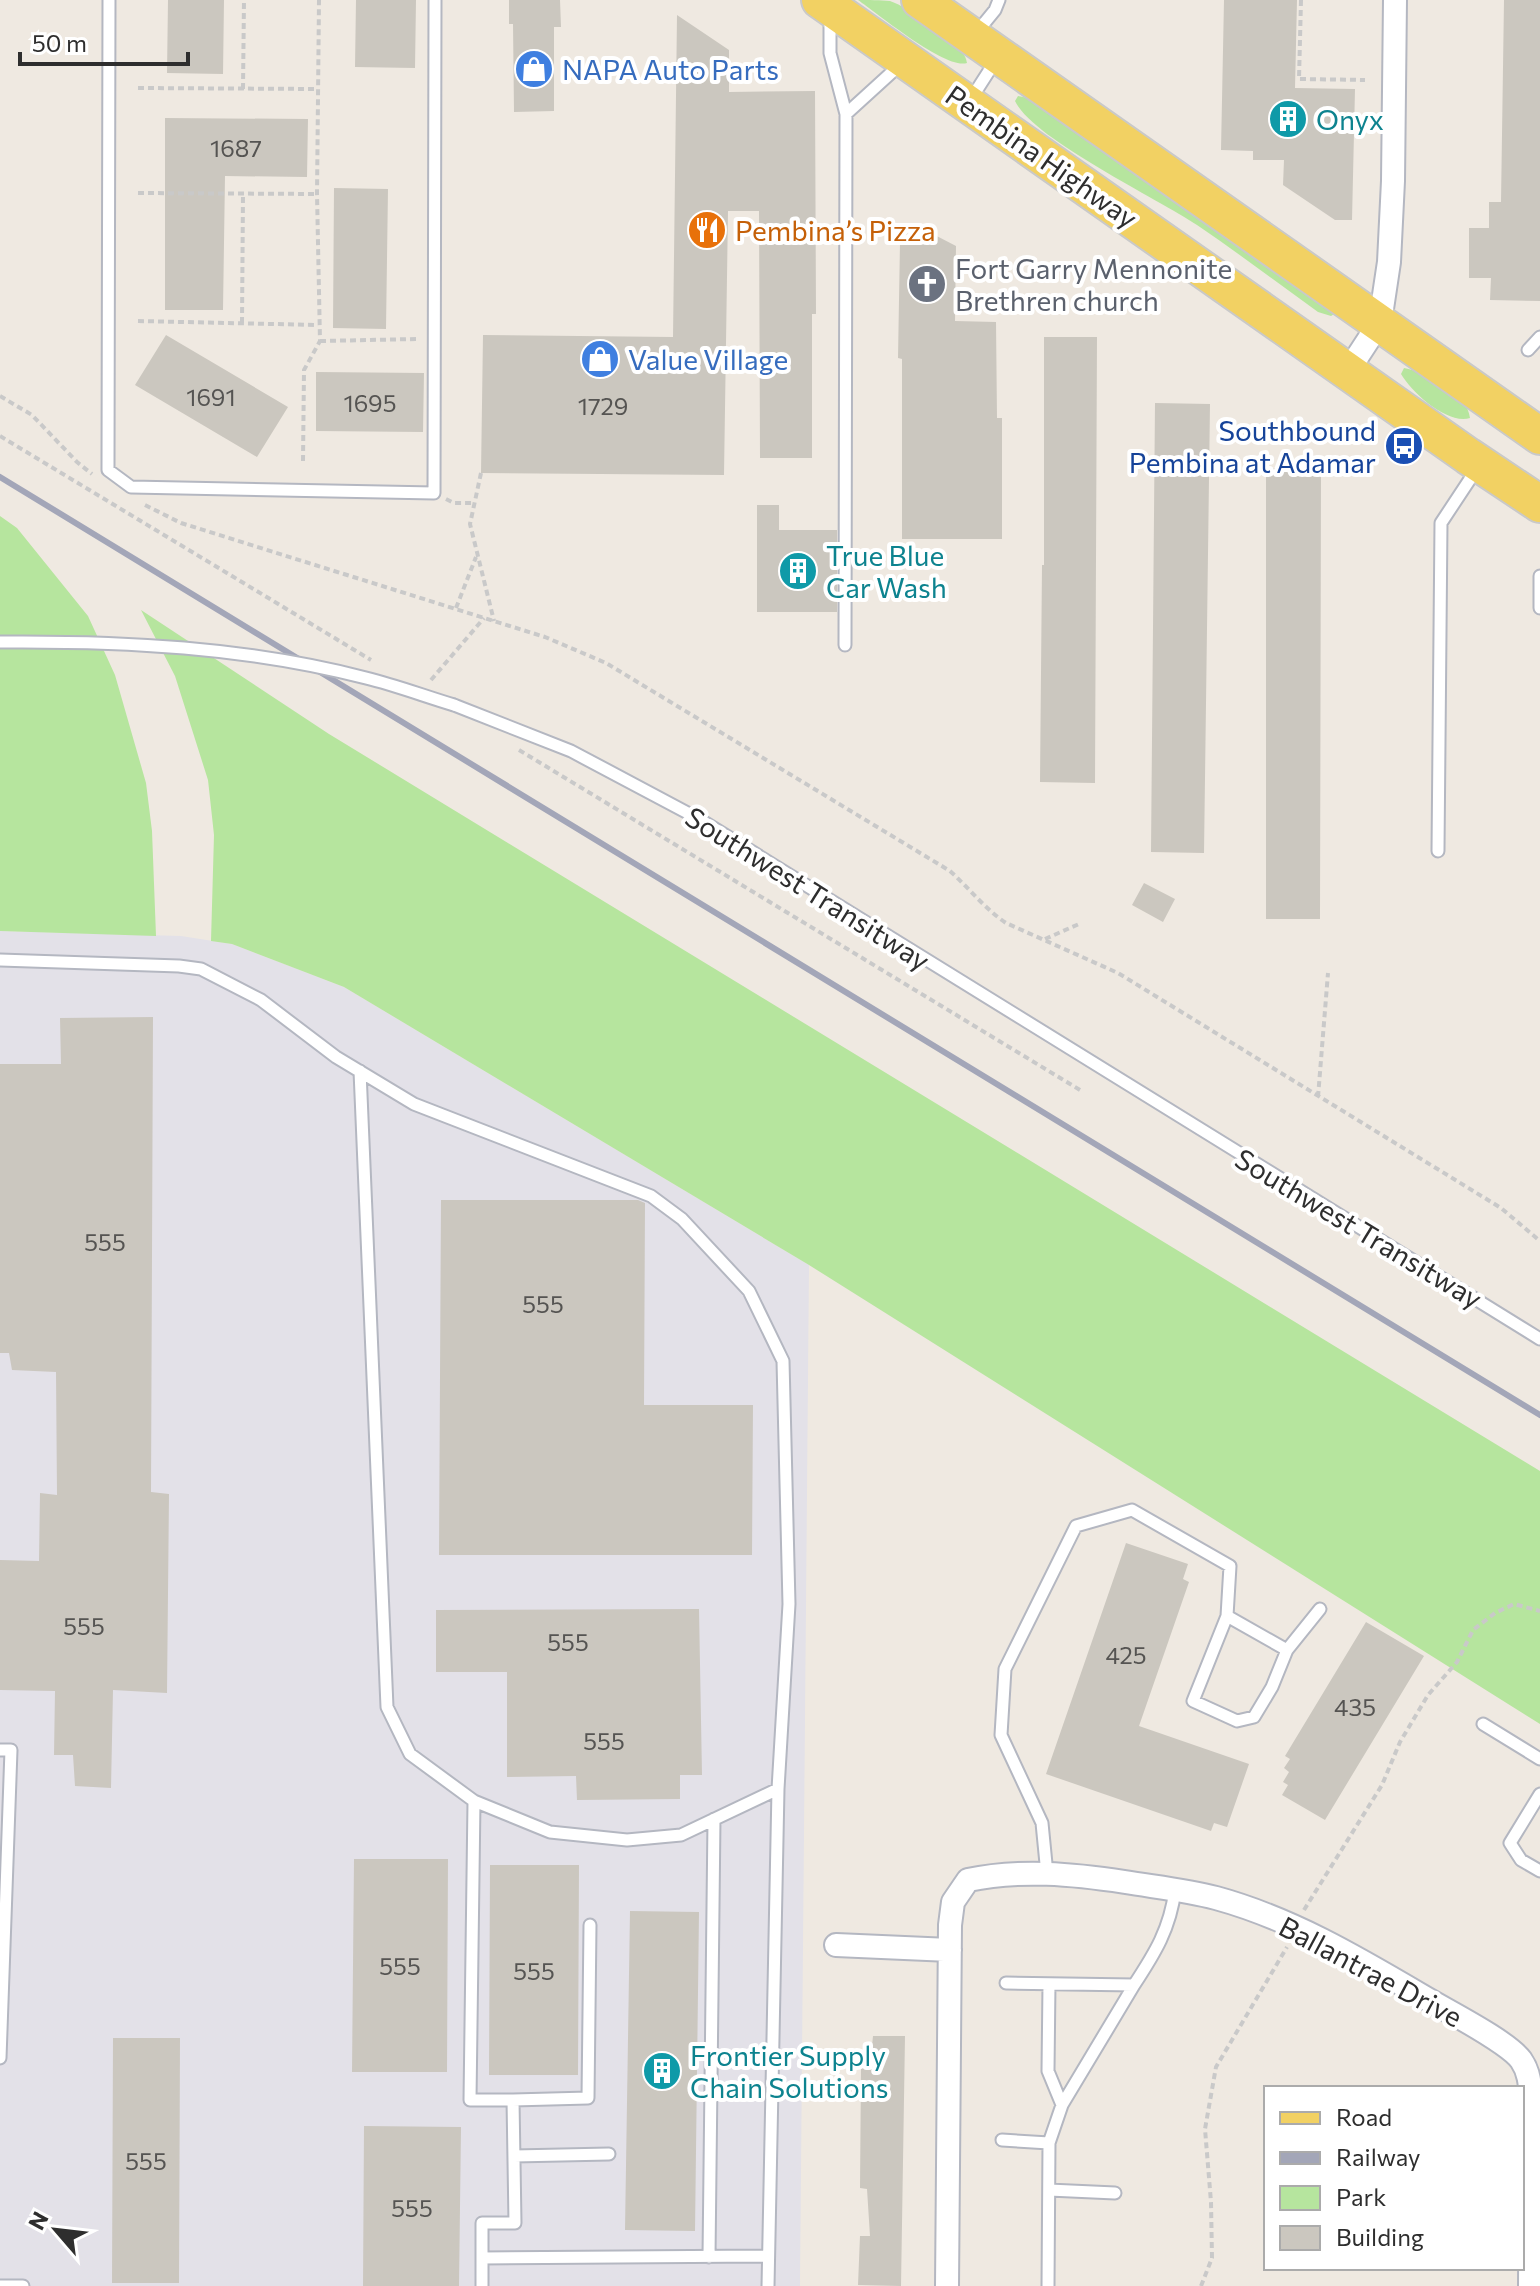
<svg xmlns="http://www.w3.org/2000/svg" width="1540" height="2286" viewBox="0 0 1540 2286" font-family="Commissioner,sans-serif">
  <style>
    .industrial { fill: #e3e1e8 }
    .green { fill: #b6e59e }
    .building { fill: #cbc7bf }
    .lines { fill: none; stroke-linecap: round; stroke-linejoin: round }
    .service-casing { stroke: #b4b7c1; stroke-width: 15 }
    .minor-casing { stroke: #b4b7c1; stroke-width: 26 }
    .primary-casing { stroke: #c9c9c9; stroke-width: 40 }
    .path { stroke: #c9c9c9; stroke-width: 4; stroke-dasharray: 6 4; stroke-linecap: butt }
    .service { stroke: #fff; stroke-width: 11 }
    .minor { stroke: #fff; stroke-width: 22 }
    .primary { stroke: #f2d163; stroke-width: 36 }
    .rail { stroke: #a3a6b8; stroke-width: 6 }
    .service-bridge-casing { stroke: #b4b7c1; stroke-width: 15; stroke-linecap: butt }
    .service-bridge { stroke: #fff; stroke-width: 11 }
    .labels { text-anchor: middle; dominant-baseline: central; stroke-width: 8; stroke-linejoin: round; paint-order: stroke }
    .number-label { font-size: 24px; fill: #555452 }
    .shop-label { font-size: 28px; fill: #366cbe; stroke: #fff; text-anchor: start }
    .culture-label { font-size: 28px; fill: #0d838f; stroke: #fff; text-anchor: start }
    .street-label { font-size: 28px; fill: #2e2e2e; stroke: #fff }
    .food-label { font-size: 28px; fill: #c56008; stroke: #fff; text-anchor: start }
    .worship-label { font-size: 28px; fill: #5b616d; stroke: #fff; text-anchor: start }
    .transit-label { font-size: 28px; fill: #164399; stroke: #fff; text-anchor: end }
  </style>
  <rect width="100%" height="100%" fill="#efe9e1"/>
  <path class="industrial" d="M0,931L181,936L232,944L344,987L809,1265L800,2286H0Z"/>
  <path class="green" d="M858,0C868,0 881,0 890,1C908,7 967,44 967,63C946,70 878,14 858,0Z
    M1018,96L1033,99L1336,313L1331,316L1318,312C1278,283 1238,253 1197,225C1157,198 1033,139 1015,101Z
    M1404,368C1428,373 1467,392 1470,418C1448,425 1412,393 1401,374Z
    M0,516L17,528L88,616L115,675L146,783L152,831L156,936L0,931Z
    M141,610L329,734L1540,1471V1724L809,1265L344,987L232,944L211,941L214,835L208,780L175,676Z"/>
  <path class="building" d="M168,0H224L223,74L167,73Z
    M356,0H416L415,68L355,67Z
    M509,0H560L561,27H554V111L514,112L513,24H509Z
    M1224,0H1297L1295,88L1355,89L1352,220H1335L1283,185L1284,160H1253V151L1221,150Z
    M1504,0H1540V301L1490,300L1491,278H1469V228H1489V202H1501Z
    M677,15L729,50V92L815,91L816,314H812V458H760L759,211H728L724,475L481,473L483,335L673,337Z
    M165,118L308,119L307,177L225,176L223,310H165Z
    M334,188L388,189L386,329L333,328Z
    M929,232L956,246L955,321L996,322L997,418H1002V539H902V359L898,358L900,243Z
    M166,335L288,407L257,457L135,385Z
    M1044,337H1097L1095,783L1040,782L1042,565H1044Z
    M316,372L424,373L423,432L316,431Z
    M1155,403L1210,404L1204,853L1151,852Z
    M1266,468H1321L1320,919H1266Z
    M757,505H779V530H837V612H757Z
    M1144,883L1175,899L1163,922L1132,905Z
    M153,1017L151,1492L169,1494L167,1693L113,1690L111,1788L75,1786L73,1755H54L55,1691L0,1690V1560L39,1561L40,1493L57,1495L56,1372L12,1370L9,1353H0V1064H61L60,1018Z
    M441,1200H638L645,1203L644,1405H753L752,1555H439Z
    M1126,1543L1188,1564L1183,1579L1189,1582L1139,1726L1249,1764L1227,1827L1214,1823L1211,1831L1046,1774Z
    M699,1609L702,1775H680V1799L577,1800L576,1776L507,1777V1672H436V1610Z
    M1366,1622L1424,1656L1325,1820L1282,1795L1288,1785L1283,1782L1289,1772L1284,1768L1290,1759L1285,1756Z
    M354,1859H448L447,2072H352Z
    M490,1865H579L578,2075H489Z
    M630,1911L699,1912L695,2231L625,2230Z
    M873,2036H905L901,2286L858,2285L860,2236H870L867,2189L860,2188L861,2068H863V2046H872Z
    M113,2038H180L179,2283H112Z
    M364,2126L461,2127L459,2286H363Z"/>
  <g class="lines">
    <defs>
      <path id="service" d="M109,0L108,470L131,487L434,493L435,0
        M830,15V53L846,114L845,645
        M977,32L995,10L999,0
        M971,99L996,60
        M846,114L902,63
        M1528,350L1540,337
        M1540,576V608
        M454,705L571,751L699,819L1540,1339
        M1438,851L1441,523L1478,467
        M0,960L179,966L201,969L261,1000L336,1057L414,1104L651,1196L682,1219L749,1291L783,1361L789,1604L778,1789L768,2286
        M360,1071L387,1707L410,1754L474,1801L550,1832L627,1840L681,1835L778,1789
        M1287,1650L1320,1609
        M1483,1724L1540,1759
        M0,1750H11L0,2058
        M1540,1794L1510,1843L1521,1860L1540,1871
        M474,1801L470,2100H513L515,2223H482V2286
        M1047,1874L1042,1823L1001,1735L1005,1669L1076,1526L1132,1510L1230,1566L1227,1616L1193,1701L1237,1721L1254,1717L1272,1687L1287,1650L1227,1616
        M1006,1983L1134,1985C1155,1953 1170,1929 1175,1890
        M1049,1984L1048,2071L1062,2105L1134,1985
        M513,2100L588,2098L590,1925
        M1002,2140L1049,2143
        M514,2156L609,2154
        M1049,2190L1115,2193
        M709,2257L714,1819
        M482,2258L768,2256
        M0,2286H23
        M1048,2286L1049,2143L1062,2105"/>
      <path id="minor" d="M1348,371L1380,322L1389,262L1393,181L1395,0
        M836,1945L950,1950
        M947,2286L950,1925L953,1902L968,1880C1020,1869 1073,1874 1125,1882C1155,1887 1186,1890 1216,1898C1293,1919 1361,1960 1429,2000C1451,2013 1508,2042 1521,2060C1530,2073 1530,2086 1531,2101L1530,2286"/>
      <path id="primary" d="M820,0L1468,456L1540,504
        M920,0L1540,436"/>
    </defs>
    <use href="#service" class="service-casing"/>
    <use href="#minor" class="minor-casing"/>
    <use href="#primary" class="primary-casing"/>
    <path class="path" d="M1301,0L1299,79L1365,80
      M138,88L318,89
      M243,89L244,0
      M138,193L317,194
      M138,321L318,325
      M242,323L243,194
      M320,341L418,339
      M0,396L32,415L77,462L92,474
      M0,436L371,660
      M303,461L304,370L320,341L317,194L319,0
      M481,473L470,524L494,621
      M446,499L454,503H474
      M145,505L181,523L545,637L606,663L950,871C969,888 985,909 1006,923L1118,973L1501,1208L1540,1241
      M456,608L476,557
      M431,680L484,618
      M519,750L1080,1090
      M1045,939L1079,924
      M1318,1097L1328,973
      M1304,1910L1382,1785L1400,1742L1428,1695L1457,1662L1473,1630L1495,1613L1514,1604L1540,1611
      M1201,2286L1212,2258L1211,2202L1205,2129L1216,2067L1287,1947"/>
    <use href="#service" class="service"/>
    <use href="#minor" class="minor"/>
    <use href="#primary" class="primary"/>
    <path class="rail" d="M0,477L1540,1415"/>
    <defs>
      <path id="service-bridge" d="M0,642C122,641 247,647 366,678C395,685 424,696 454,705"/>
    </defs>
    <use href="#service-bridge" class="service-bridge-casing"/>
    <use href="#service-bridge" class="service-bridge"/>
  </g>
  <defs>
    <symbol id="shop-disc" viewBox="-11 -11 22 22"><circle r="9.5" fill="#3f7fe0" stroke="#fff"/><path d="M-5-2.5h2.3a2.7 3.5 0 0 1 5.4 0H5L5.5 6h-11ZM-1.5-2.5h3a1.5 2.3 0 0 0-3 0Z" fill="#fff"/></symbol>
    <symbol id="building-disc" viewBox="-11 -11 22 22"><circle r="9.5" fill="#0f9aa8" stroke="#fff"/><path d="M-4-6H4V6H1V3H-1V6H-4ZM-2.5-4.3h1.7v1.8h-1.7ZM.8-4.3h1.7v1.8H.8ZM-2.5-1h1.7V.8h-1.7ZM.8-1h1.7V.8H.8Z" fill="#fff"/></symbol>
    <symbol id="restaurant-disc" viewBox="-11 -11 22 22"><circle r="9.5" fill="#e8710a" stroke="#fff"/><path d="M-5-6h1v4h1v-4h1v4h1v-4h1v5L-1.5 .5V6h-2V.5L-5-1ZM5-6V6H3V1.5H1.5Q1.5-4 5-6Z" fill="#fff"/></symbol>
    <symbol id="church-disc" viewBox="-11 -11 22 22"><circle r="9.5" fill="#6b7280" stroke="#fff"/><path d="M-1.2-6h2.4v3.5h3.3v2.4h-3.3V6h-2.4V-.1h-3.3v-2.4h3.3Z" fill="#fff"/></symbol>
    <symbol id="bus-disc" viewBox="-11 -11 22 22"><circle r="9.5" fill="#1a4fb4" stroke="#fff"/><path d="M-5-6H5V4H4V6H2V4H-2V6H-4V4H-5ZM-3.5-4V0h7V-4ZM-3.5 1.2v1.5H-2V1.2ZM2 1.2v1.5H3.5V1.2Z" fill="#fff"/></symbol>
  </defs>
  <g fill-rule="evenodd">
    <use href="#shop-disc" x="512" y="47" width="44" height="44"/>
    <use href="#building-disc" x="1266" y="97" width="44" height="44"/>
    <use href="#restaurant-disc" x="685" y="208" width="44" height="44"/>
    <use href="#church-disc" x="905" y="262" width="44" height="44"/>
    <use href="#shop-disc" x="578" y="337" width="44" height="44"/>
    <use href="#bus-disc" x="1382" y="424" width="44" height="44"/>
    <use href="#building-disc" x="776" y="549" width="44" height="44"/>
    <use href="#building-disc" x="640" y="2049" width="44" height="44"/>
  </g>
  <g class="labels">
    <g class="number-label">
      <text x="236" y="147">1687</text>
      <text x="211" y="396">1691</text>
      <text x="370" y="402">1695</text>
      <text x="603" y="405">1729</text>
      <text x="105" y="1241">555</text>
      <text x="543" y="1303">555</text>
      <text x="84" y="1625">555</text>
      <text x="568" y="1641">555</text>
      <text x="1126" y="1654">425</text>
      <text x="1355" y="1706">435</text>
      <text x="604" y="1740">555</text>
      <text x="400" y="1965">555</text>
      <text x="534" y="1970">555</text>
      <text x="146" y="2160">555</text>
      <text x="412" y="2207">555</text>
    </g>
    <g class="shop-label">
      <text x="562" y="69">NAPA Auto Parts</text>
      <text x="628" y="359">Value Village</text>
    </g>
    <g class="culture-label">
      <text x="1316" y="119">Onyx</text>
      <text x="826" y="555">True Blue<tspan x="826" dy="32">Car Wash</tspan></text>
      <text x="690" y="2055">Frontier Supply<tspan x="690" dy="32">Chain Solutions</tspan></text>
    </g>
    <g class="street-label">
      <text transform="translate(1042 156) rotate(35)">Pembina Highway</text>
      <text transform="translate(808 888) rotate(32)">Southwest Transitway</text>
      <text transform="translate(1359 1228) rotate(31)">Southwest Transitway</text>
      <text transform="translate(1371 1971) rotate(28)">Ballantrae Drive</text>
    </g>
    <g class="food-label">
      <text x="735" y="230">Pembina’s Pizza</text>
    </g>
    <g class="worship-label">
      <text x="955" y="268">Fort Garry Mennonite<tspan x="955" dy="32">Brethren church</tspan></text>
    </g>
    <g class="transit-label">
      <text x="1376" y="430">Southbound<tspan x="1376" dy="32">Pembina at Adamar</tspan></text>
    </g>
  </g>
  <rect x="1264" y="2086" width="260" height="184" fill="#ffffff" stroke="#ababab" stroke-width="2"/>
  <rect x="1280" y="2112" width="40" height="12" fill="#f2d163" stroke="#ababab" stroke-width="2"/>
  <text x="1336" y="2126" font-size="24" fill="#2e2e2e">Road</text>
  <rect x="1280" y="2152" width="40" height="12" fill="#a3a6b8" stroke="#ababab" stroke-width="2"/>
  <text x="1336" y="2166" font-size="24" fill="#2e2e2e">Railway</text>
  <rect x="1280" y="2186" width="40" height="24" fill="#b6e59e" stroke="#ababab" stroke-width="2"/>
  <text x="1336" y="2206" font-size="24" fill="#2e2e2e">Park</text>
  <rect x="1280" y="2226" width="40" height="24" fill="#cbc7bf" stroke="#ababab" stroke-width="2"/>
  <text x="1336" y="2246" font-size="24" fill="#2e2e2e">Building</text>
  <g transform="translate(56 2230) rotate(298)" stroke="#ffffff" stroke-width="6" paint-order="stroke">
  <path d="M0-6L14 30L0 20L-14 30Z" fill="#2e2e2e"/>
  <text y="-12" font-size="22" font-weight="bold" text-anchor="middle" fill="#2e2e2e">N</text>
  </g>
  <path d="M20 52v12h168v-12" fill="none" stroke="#2e2e2e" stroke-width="4"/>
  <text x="32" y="52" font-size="24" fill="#2e2e2e" stroke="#ffffff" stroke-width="6" paint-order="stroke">50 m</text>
</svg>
